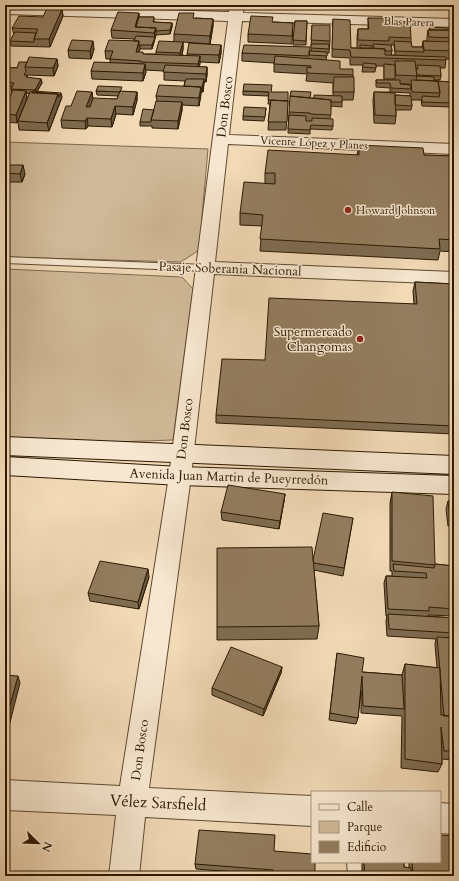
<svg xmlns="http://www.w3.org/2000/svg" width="459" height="881" viewBox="0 0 459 881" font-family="Cardo,serif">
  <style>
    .green { fill: #d0b998; stroke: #7e694c }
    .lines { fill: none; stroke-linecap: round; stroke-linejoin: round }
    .service-casing { stroke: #5e492e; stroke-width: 2 }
    .minor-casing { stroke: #5e492e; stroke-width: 2 }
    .secondary-casing { stroke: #2c1900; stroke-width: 2 }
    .service { fill: #f7e7d0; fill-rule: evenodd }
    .minor { fill: #f7e7d0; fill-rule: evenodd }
    .secondary { fill: #f7e7d0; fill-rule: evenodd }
    .wall { fill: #7e6c52; stroke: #2c1900; fill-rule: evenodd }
    .shaded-wall { fill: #675842; stroke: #2c1900 }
    .building { fill: #937d5f; stroke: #2c1900 }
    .poi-dot { fill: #8f2418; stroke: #f7e7d0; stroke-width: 1.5 }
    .labels { text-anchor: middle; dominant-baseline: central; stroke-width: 3; stroke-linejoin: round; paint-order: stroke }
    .far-street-label { font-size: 11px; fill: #2c1900; stroke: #f7e7d0 }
    .far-poi-label { font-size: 11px; fill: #2c1900; stroke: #f7e7d0; text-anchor: start }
    .street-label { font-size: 13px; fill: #2c1900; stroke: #f7e7d0 }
    .poi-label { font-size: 13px; fill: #2c1900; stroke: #f7e7d0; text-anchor: end }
    .near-street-label { font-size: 16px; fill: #2c1900; stroke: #f7e7d0 }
  </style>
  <rect width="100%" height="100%" fill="#f2dab7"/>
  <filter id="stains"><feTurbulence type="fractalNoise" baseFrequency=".005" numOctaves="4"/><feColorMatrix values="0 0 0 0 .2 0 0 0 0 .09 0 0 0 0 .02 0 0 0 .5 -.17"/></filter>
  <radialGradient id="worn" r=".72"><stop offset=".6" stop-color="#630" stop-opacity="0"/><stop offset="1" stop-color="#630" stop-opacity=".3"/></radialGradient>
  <path class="green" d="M5,142L208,149L199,250L181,262L5,257Z
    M5,269L182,277L193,289L173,440L85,443L5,438Z"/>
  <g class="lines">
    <defs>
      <path id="service" d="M5,257L206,265L211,268L206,271L5,263Z
        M347,862H363L364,876H348Z"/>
      <path id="minor" d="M230,5H244L243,13L454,19V27L242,21L229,135L454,144V154L228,144L215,262L454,272V284L214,274L191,476L149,788L312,796V826L145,817L139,876H109L116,815L5,810V780L120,786L169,476L228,21L5,14V6L229,12Z
        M440,803L454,804V834L440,833Z"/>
      <path id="secondary" d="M5,437L454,456V474L5,455Z
        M5,457L180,467L454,476V494L180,485L5,475Z"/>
    </defs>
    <use href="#service" class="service-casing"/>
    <use href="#minor" class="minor-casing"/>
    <use href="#secondary" class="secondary-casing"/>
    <use href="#service" class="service"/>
    <use href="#minor" class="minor"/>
    <use href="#secondary" class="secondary"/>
  </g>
  <path class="wall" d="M62,9L63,16L50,47L11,46L10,41L14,34L12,28L43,17Z
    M139,17H154V22L172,23V27L170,34L156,35L152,49H140L139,52L144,54H156V52L174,41V34L195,18L213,19V26L210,44L183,42V49L182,55L187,56V54L221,45V53L219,63L200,62L199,67H207V75L206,82H204L203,92H201L199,106L182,105V110L178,129L152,128V126H140V122L154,110L157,101L156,96L184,86L185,81L164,80V71L145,70L146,72L143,81L92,79L91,71L110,63V59H106L105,51L134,41V39L112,38L111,30Z
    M368,18L388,21L411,38V42L412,47H422L423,41H427V37L428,30H429L430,27L452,30L454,36V59H446L445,68H440L441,76L440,80H434V81L454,82V93H449L451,103L450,107L422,106L421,100H411L412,106L411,110H396V116L395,124L374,123L373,100L374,92H390V88L376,87V80H384V66H376L375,72H362L363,65H350V58L332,57L333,19L351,48H357V37L358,29H368ZM391,45H394L395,55H391L392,51ZM400,84H410V85ZM391,92L410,93V96L395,95Z
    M295,21H307L306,45H293Z
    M273,22L293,23L292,44L248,42V34Z
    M312,25L330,41L329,53H327L326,60L340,69L353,75L354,92L353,100H342V107L331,106L330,119L333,126L332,130L310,129V134L288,133L289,112L310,98H314L333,96V83L306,81L307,74L274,72V63L242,61V53L311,51Z
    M94,49L91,59L69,58L68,50Z
    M57,59L58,66L54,76L27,75L28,78L41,79L42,83L37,92L62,97L49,131L19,130L18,122L17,123L5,122V95L10,96L12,93L11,89L12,87L5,86V67L17,68L27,62ZM26,93L30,94L27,99Z
    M96,91L137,92V100L133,115L116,114L112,127L88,126L86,129L62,128L61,120L71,106L92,92L93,100L117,99L118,96L97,95Z
    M243,91L271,92L288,101L286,130H268L270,104H268L269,96L243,95Z
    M266,108L264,121L243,120V116Z
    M359,145L424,155L454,156V252L440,251L438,260L260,251L262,226L240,225V213L265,183V173L357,155Z
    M5,165L25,174L22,182H5Z
    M415,282L454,284V434L216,423V415L265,360L414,304L413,291Z
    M392,492L435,564L454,566V616L428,615V616L454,618V760L442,759V764L438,772L401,768L402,716L361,713V691L358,718L356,724L329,720L337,653L362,672L402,675L405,664L437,668L435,644L436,639L387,636L386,621L387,616H386L384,583L386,576H392V571H390V503Z
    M285,494L284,501L279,529L222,520L221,512Z
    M448,501H454V526H448L446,509Z
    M353,518L343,576L314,570L319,626L317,639L217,640V627L313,560Z
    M149,577L139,609L90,601L88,593Z
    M282,667L281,673L263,716L212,695V688Z
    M274,851L315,876H272L273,875L196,869L195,864Z
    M362,862H404V867L409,868V862H440L454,876H362Z"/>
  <path class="shaded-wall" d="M62,9L63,16L50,47L49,39Z
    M139,13L140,21L137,31L135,27Z
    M213,19V26L210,44V36Z
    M172,23V27L170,34V30Z
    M156,28V35L152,49V45L155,37L154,33Z
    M93,41L94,49L91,59L90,51Z
    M139,41L140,49L136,60V52Z
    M183,42V49L181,61L180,53Z
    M221,45V53L219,63V55Z
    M200,56V64L198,72V64Z
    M57,59L58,66L54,76L53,68Z
    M145,64L146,72L143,81V73Z
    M207,67V75L206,82V74Z
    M41,79L42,83L35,94V90Z
    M204,79V83L203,92L202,88Z
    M201,87V95L199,106V98Z
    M26,91L27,99L17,123L16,115Z
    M92,92L93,100L87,115L86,107Z
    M137,92V100L133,115V107Z
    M61,93L62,97L49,131L47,123L58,94Z
    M182,102V110L178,129V121Z
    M115,106L116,114L112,127L111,119Z
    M87,118L88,126L86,129L85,121Z
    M23,165L25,174L22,182L20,174Z
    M5,481L8,489L5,493Z
    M285,494L284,501L279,529L280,521Z
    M148,569L149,577L139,609L138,602Z
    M282,667L281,673L263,716L264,709Z
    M18,676L20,683L5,742V724Z"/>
  <path class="building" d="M47,8L62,9L49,39H34L38,29L12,28L19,16L43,17Z
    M118,12L139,13L135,27L156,28L154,33L111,30Z
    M179,13H194L193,18L213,19L210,36L174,34Z
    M251,16L273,17L272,22L293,23L292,36L248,34Z
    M139,17H154L153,22L172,23L170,30L156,31V28L136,27Z
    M368,18H388V21L410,22L411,38L389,37V41L358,40V29H369Z
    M333,19L350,20L351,48L385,49V55L446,57V60L351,57L350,50L332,49Z
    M295,21H307L306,41L293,40Z
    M312,25H330V41L311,40Z
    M430,27L452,28V30H430Z
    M428,30H453L454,38L429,37Z
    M15,32L36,33L34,39V42L10,41Z
    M136,36L155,37L152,45H139V41H134Z
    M72,40L93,41L90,51L68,50Z
    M109,40L139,41L136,52H143V54L200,56L198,64L141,62V61L110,59L113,51H105Z
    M159,41L183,42L180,53L156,52Z
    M394,41L411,42L412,47H423L424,52L395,51Z
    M423,41L454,42V51L424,50Z
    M189,43L221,45L219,55L187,54Z
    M311,44H329V49L311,48Z
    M373,44L391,45L392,51H385V49L374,48Z
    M244,45L310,47L309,56L242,53Z
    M360,45L372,46V48H360Z
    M309,51L327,52V56L309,55Z
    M275,56L340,61V69H353V75L307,73V67L311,68V66L274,64Z
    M29,57L57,59L53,68L25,67Z
    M395,61H415L417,76L396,75Z
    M19,62H27L25,67L26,71L24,75H27L26,77L41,79L35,90L11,89L14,83L5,82V67L17,68Z
    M94,62L145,64L143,73L91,71Z
    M363,63L376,64V68L363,67Z
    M384,64L395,65V79H384Z
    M165,65L207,67L206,74L163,72Z
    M417,65L440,66L441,76L417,75L416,69H418Z
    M416,76L434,77V81L454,82V89H449L451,103L422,102V96L439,97L440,93L438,81L416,80L417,76Z
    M334,77H354V92H333Z
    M186,79H204L202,88H201V87L184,86Z
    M376,80H400V84L410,85L411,89L391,88L390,83H377Z
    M411,80L438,81L440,93L412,92Z
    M244,84L272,85L271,92H288V101L268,100L269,92L243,91Z
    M159,85L201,87L199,98L156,96Z
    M98,86L122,87L120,92L96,91Z
    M13,90L26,91L16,115L5,114V108Z
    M33,91L61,93L59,97L58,94L32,93Z
    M77,91L92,92L86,107H90L93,98L117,99L120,91L137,92L133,107L115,106L111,119L87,118L85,121L61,120L66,106H71Z
    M291,91L311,92L310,98L290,96Z
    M30,92L58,94L47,123L18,121Z
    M374,92L395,93L396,116L375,115Z
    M5,95L10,96L5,108Z
    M314,95L342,96V102H331V100L314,98Z
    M395,95L411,96L412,106L395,105Z
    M290,96L331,100V115L310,114V113L289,112Z
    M271,100L288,101L287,122H268Z
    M156,101L182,102L178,121L151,120Z
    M244,107L266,108L265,117L243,116Z
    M143,109L154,110L151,120V122H140Z
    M289,115L306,116V121H312V118L333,119V126L311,125L310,130L288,129Z
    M359,145L423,148L424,155L454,156V240L439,239L440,249L260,239L263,215L240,213L244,182L275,184V173H265L268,150L359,155Z
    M5,165H23L20,174L5,173Z
    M415,282L454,284V426L216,415L222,359L265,360L269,298L417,304Z
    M228,485L285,494L280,521L221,512Z
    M392,492L433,496L435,565L392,561Z
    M448,501H454V518H450Z
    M323,513L353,518L344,568L314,563L313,560Z
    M312,547L319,626L217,627V548Z
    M100,561L148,569L138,602L88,593Z
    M393,564L434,568L435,564L454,566V609L429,607V611L388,609L386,576L427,578L426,573L394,571Z
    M388,614L454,618V633L389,629Z
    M437,637L454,638V716H444Z
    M231,647L282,667L264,709L212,688Z
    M337,653L364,658L362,672L402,675L404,709L363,706L362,676L358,718L330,713Z
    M405,664L440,668L441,715L454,716V751H444L441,727L442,764L405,759Z
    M5,675L18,676L5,724Z
    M199,830L275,835L274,851L312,854V862H315V876H273V870L195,864Z
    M440,835L454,836V876H413L412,862H440Z
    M364,862H404V867L411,868L412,876H365Z
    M190,873L227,876H190Z"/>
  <g class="poi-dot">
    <circle cx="348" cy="210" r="4"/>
    <circle cx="360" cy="339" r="4"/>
  </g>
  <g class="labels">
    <g class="far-street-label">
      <text transform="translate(409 22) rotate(2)">Blas Parera</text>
      <text transform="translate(314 143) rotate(3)">Vicente López y Planes</text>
    </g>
    <g class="far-poi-label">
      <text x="356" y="210">Howard Johnson</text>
    </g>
    <g class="street-label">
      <text transform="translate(225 107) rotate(-83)">Don Bosco</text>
      <text transform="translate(230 269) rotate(2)">Pasaje Soberania Nacional</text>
      <text transform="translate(185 429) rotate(-83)">Don Bosco</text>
      <text transform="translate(229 477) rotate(2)">Avenida Juan Martin de Pueyrredón</text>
      <text transform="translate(140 750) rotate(-82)">Don Bosco</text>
    </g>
    <g class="poi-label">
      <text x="352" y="332">Supermercado<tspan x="352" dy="15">Changomas</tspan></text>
    </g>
    <g class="near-street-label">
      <text transform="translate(158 803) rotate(3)">Vélez Sarsfield</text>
    </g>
  </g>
  <rect width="459" height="881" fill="none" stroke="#f2dab7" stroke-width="20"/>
  <rect x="6" y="6" width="447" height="869" fill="none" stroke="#2c1900" stroke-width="2"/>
  <rect x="10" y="10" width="439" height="861" fill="none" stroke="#2c1900"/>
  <rect x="311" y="791" width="130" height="72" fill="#f7e7d0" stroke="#a6957d"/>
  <rect x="319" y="804" width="20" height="6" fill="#f7e7d0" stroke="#a6957d"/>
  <text x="347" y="811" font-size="12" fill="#2c1900">Calle</text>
  <rect x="319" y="821" width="20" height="12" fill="#d0b998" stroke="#a6957d"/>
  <text x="347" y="831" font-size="12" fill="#2c1900">Parque</text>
  <rect x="319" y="841" width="20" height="12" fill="#937d5f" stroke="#a6957d"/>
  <text x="347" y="851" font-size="12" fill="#2c1900">Edificio</text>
  <g transform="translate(38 843) rotate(113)" stroke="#f7e7d0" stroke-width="3" paint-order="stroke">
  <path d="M0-3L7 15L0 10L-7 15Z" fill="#2c1900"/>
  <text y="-6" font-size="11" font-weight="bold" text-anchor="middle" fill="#2c1900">N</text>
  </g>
  <rect width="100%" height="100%" filter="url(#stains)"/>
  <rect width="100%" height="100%" fill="url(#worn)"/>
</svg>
